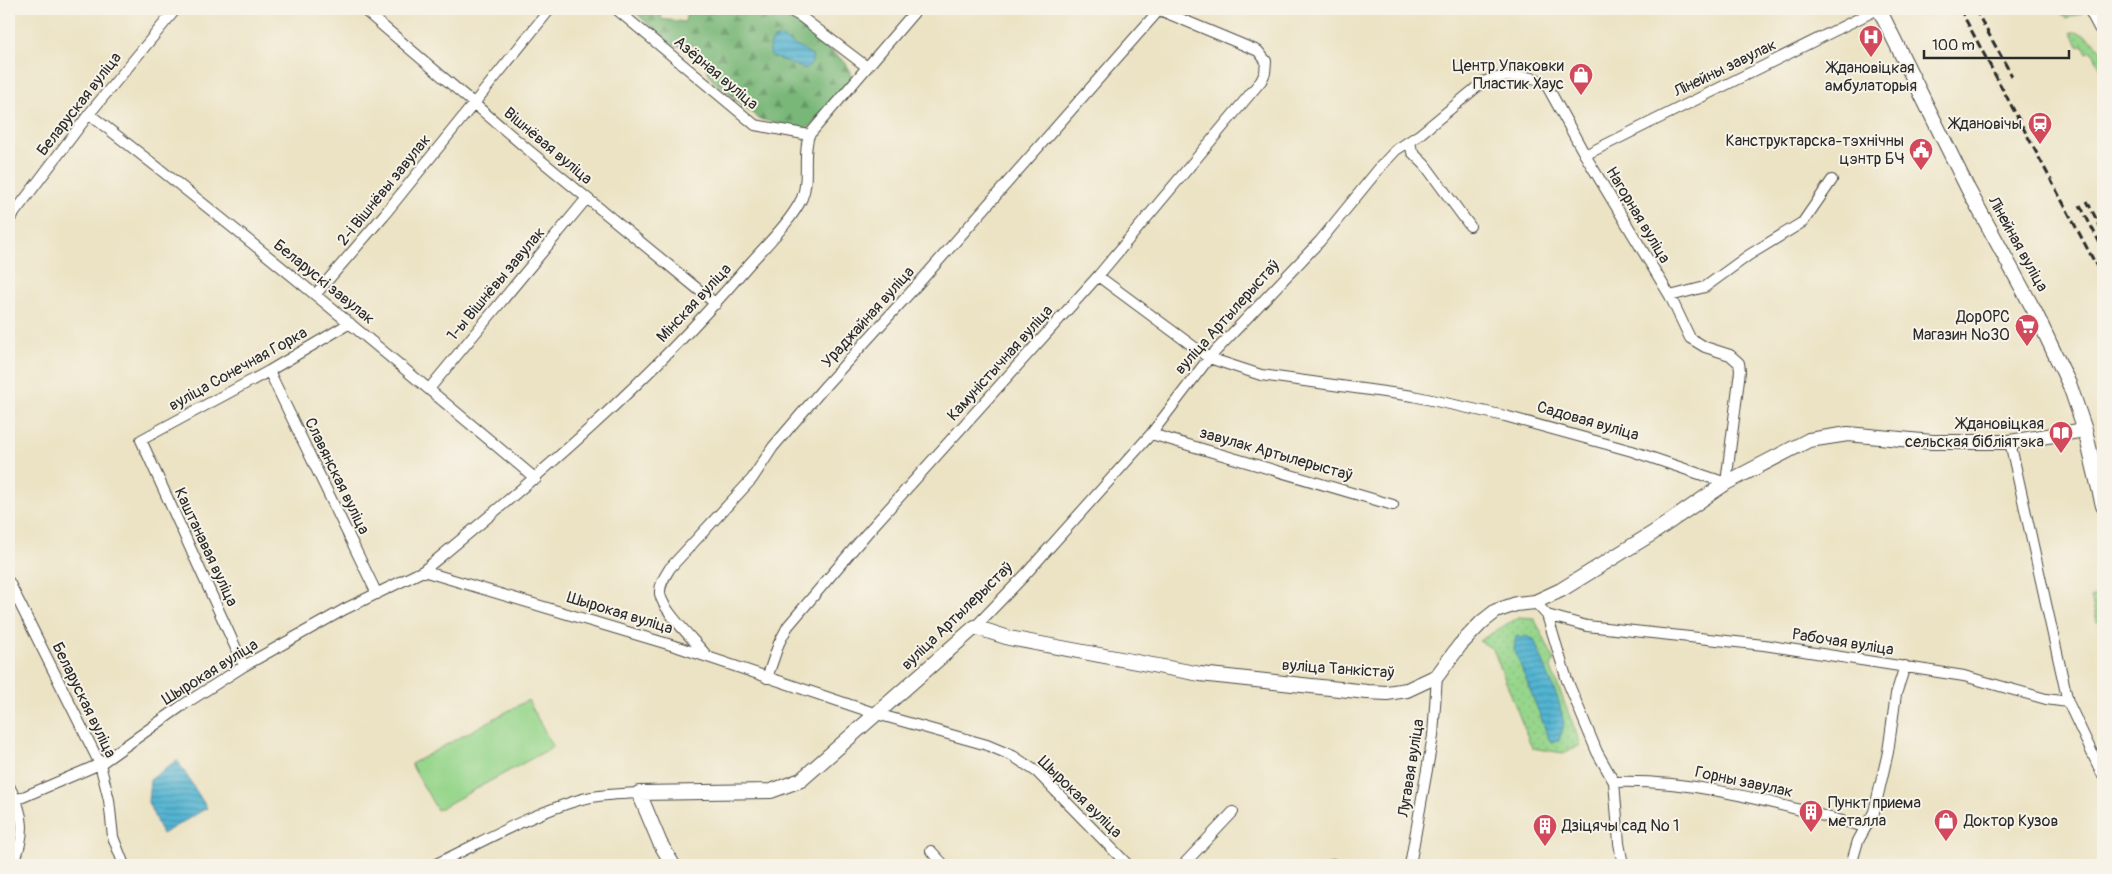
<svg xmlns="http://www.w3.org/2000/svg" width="2112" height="874" viewBox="0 0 2112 874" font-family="Pangolin,sans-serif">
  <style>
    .grass { fill: url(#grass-dots); stroke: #61805c }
    .forest { fill: url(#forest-firs); stroke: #527152 }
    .park { fill: #97d68c; stroke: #61805c }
    .water { fill: url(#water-rules); stroke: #3f707e }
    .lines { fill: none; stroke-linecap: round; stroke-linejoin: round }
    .street-casing { stroke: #484742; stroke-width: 12 }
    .secondary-casing { stroke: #484742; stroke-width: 16 }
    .highway-casing { stroke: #484742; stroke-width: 21 }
    .street { stroke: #fff; stroke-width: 10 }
    .secondary { stroke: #fff; stroke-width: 14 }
    .highway { stroke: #fff; stroke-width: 19 }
    .rail { stroke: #2b2b2b; stroke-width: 3; stroke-dasharray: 8 4; stroke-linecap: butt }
    .labels { text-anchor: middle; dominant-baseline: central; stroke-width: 4; stroke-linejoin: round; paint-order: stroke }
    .poi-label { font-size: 16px; fill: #2b2b2b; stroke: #f7f3e8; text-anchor: end }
    .street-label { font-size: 16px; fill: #2b2b2b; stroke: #f7f3e8 }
  </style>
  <defs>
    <pattern id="grass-dots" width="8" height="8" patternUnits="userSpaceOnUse" patternTransform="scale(1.25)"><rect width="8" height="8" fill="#97d68c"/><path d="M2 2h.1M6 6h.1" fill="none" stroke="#82b879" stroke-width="1.8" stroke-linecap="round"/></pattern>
    <pattern id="forest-firs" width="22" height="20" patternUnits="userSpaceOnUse" patternTransform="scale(1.25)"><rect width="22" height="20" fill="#79b778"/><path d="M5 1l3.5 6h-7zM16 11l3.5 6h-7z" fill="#639563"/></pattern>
    <pattern id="water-rules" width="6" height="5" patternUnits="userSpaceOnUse" patternTransform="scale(1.25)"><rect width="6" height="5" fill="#53b4d2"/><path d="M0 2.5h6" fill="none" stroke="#4593ab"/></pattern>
  </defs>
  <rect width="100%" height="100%" fill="#f7f3e8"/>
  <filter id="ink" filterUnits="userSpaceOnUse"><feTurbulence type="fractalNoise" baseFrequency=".02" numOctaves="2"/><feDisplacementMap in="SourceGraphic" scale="10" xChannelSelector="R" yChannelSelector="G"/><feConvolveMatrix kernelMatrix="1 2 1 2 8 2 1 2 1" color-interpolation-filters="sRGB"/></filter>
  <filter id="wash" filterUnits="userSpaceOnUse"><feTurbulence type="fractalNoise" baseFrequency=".0096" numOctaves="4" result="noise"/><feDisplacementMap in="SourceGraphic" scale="20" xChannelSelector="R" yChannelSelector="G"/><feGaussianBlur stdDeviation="1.12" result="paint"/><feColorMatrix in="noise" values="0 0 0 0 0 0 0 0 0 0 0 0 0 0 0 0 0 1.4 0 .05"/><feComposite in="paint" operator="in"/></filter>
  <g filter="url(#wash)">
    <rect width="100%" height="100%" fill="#ece3c4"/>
    <path class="grass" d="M2064,9H2082V13L2066,19L2061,12L2065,11Z
      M2071,32C2084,31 2101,44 2103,57C2104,62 2103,68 2103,73L2092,51L2087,53L2083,45L2079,47Z
      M1518,617L1534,618L1554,659L1551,668L1581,745L1563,753L1532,748L1493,649L1479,641Z"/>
    <path class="forest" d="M631,9H661V19L685,22L687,9H769L795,22L846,63L851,72L852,79L811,126L803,129L759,119L712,80L698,49L689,44L675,47Z"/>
    <path class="park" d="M2103,594V621L2097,622L2091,597Z
      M528,700L553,747L437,810L411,764Z"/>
    <path class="water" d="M780,37L812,55C813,62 812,66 805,69L771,56L769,47L774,39Z
      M1516,636L1522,638L1525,636L1534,639L1559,702L1564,724L1559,741H1550L1514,649Z
      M177,760L207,808L162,834L148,802L150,780Z"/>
  </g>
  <g filter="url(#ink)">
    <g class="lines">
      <defs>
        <path id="street" d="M363,9L526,148L716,304
          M616,9L755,125L809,135
          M787,9L800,16L867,67
          M89,114C241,231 388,355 536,479
          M1410,141L1412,152L1425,165L1470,226
          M1585,155L1878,9
          M9,220L89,114L176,9
          M315,295L384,215L550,9
          M1670,296L1705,287L1749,255L1803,222L1832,180
          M269,371L377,594
          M429,389L587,198
          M1151,434L1393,505
          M2010,442L2068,702
          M423,571C538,477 649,382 745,269C763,248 791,222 802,198C810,179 802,156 809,135L917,9
          M9,582L100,764L109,800L113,837L124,865
          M1535,602L1547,615L1587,626L1764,645L1964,676L2046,699L2068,702L2103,776
          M1547,615L1567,680L1597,752L1614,782L1619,843L1623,865
          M975,627L1024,576L1151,434L1209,358L1320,241L1382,165L1396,150L1419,135L1483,82C1500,75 1531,73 1546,84L1585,155L1670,296L1690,338L1705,347L1730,355L1739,363L1740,371L1726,483L1632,451L1505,416L1413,396L1261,375L1209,358L1098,276
          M706,655C695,641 663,611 660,594C659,585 665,576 670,568L752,479L773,447L826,385L919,283L1160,9
          M244,666L141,440L269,371L350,323
          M767,678L779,643L788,626L867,533L1098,276L1261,81L1265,73L1266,61L1258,51L1157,9
          M1614,782C1701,779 1782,806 1866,827
          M9,786C25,815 26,834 13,865
          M9,800H16L100,764L183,705L244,666L345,609L423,571L678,647L877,714L987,745L1013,756L1037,772L1128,865
          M931,851L944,865
          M434,865C482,842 530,814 582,799C601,794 620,794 639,793
          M1183,865L1233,812
          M1332,865L1333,864
          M1410,865L1433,736L1437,676
          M1851,865L1858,841L1874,812L1888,752L1896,694L1905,666"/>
        <path id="secondary" d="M1879,9L1968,189L2035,312L2070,386L2085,430L2103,506
          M673,865L660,843L639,793L771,791L801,780L975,627L1009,638L1200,674L1367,692L1387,693L1407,690L1437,676L1460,645L1482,622L1496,611L1516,604L1535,602L1561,590L1653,533L1726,483L1809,440L1848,434L1932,442H2010L2085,430"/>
        <path id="highway" d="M2094,9L2103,26"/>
      </defs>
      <use href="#street" class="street-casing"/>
      <use href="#secondary" class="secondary-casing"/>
      <use href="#highway" class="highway-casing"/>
      <use href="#street" class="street"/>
      <use href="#secondary" class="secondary"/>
      <use href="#highway" class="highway"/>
      <path class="rail" d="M1960,9L2103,278
        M1975,9L2012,76
        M2087,201L2103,232
        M2080,205L2103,249"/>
    </g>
  </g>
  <defs>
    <symbol id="hospital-pin" viewBox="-11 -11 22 30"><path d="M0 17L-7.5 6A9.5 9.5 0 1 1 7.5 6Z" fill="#d1495b" stroke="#f7f3e8"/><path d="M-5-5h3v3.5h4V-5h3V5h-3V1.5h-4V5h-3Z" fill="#fff"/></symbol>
    <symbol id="shop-pin" viewBox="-11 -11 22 30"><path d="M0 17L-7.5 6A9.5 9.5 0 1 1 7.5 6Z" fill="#d1495b" stroke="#f7f3e8"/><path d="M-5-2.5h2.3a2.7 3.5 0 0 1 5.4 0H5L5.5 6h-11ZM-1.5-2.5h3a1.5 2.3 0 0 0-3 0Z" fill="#fff"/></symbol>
    <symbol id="station-pin" viewBox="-11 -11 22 30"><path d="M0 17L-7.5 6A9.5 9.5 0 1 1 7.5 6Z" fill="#d1495b" stroke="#f7f3e8"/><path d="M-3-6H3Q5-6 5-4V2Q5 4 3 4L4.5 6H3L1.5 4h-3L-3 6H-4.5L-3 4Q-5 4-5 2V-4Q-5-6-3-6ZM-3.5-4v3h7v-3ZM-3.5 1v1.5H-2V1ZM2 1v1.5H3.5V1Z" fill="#fff"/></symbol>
    <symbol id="civic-pin" viewBox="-11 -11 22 30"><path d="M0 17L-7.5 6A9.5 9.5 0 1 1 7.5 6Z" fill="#d1495b" stroke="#f7f3e8"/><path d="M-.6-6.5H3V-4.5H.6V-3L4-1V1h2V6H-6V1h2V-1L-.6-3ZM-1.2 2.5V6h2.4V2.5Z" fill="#fff"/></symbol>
    <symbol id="supermarket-pin" viewBox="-11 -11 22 30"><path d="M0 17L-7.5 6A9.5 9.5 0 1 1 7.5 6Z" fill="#d1495b" stroke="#f7f3e8"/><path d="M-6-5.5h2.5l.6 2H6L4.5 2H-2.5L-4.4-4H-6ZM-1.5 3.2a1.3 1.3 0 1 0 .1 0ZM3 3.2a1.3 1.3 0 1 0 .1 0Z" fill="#fff"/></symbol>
    <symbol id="library-pin" viewBox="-11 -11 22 30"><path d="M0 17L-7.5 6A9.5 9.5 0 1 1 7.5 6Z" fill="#d1495b" stroke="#f7f3e8"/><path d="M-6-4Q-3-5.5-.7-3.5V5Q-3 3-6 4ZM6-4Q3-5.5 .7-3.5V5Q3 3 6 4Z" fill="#fff"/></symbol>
    <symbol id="building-pin" viewBox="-11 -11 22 30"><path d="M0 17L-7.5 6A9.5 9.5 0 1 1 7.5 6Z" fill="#d1495b" stroke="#f7f3e8"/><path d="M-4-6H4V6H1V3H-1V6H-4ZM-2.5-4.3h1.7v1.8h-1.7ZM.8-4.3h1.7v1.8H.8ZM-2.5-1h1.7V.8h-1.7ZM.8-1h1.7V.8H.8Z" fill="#fff"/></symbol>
  </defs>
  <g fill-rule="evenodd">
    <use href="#hospital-pin" x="1857" y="23" width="28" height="38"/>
    <use href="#shop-pin" x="1567" y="61" width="28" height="38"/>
    <use href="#station-pin" x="2026" y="110" width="28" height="38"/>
    <use href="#civic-pin" x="1907" y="136" width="28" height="38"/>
    <use href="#supermarket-pin" x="2013" y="312" width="28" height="38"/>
    <use href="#library-pin" x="2047" y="419" width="28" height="38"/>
    <use href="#building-pin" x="1797" y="798" width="28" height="38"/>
    <use href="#shop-pin" x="1932" y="807" width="28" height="38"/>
    <use href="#building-pin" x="1531" y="812" width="28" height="38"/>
  </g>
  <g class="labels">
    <g class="poi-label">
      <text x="1564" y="66">Центр Упаковки<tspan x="1564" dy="18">Пластик Хаус</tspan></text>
      <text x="1871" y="68" text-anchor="middle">Ждановіцкая<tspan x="1871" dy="18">амбулаторыя</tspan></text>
      <text x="2022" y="124">Ждановічы</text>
      <text x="1904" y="141">Канструктарска-тэхнічны<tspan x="1904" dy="18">цэнтр БЧ</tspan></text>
      <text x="2010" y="317">ДорОРС<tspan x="2010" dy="18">Магазин №30</tspan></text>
      <text x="2044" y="424">Ждановіцкая<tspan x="2044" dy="18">сельская бібліятэка</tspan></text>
      <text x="1828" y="803" text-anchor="start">Пункт приема<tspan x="1828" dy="18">металла</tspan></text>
      <text x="1964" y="821" text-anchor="start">Доктор Кузов</text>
      <text x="1562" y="826" text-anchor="start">Дзіцячы сад № 1</text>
    </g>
    <g class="street-label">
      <text transform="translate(1725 68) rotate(-26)">Лінейны завулак</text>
      <text transform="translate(716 73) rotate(40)">Азёрная вуліца</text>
      <text transform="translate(79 104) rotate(-52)">Беларуская вуліца</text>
      <text transform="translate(548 146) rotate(40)">Вішнёвая вуліца</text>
      <text transform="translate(384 190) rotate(-51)">2-і Вішнёвы завулак</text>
      <text transform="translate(1638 215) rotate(59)">Нагорная вуліца</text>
      <text transform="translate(2018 244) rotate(61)">Лінейная вуліца</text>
      <text transform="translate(324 282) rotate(39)">Беларускі завулак</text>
      <text transform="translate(496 284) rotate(-50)">1-ы Вішнёвы завулак</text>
      <text transform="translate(694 303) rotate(-47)">Мінская вуліца</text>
      <text transform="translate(868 317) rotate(-48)">Ураджайная вуліца</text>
      <text transform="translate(1227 317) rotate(-48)">вуліца Артылерыстаў</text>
      <text transform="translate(1000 363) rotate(-48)">Камуністычная вуліца</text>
      <text transform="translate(238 369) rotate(-29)">вуліца Сонечная Горка</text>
      <text transform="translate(1588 421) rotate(16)">Садовая вуліца</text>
      <text transform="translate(1276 454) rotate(16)">завулак Артылерыстаў</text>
      <text transform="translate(337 476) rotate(64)">Славянская вуліца</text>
      <text transform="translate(206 547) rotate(65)">Каштанавая вуліца</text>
      <text transform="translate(620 613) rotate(17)">Шырокая вуліца</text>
      <text transform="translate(957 616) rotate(-44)">вуліца Артылерыстаў</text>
      <text transform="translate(1843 642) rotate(9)">Рабочая вуліца</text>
      <text transform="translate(1338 669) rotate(4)">вуліца Танкістаў</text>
      <text transform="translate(210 672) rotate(-32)">Шырокая вуліца</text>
      <text transform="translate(84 700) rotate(64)">Беларуская вуліца</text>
      <text transform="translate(1411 768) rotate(-81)">Лугавая вуліца</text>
      <text transform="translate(1744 782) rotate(12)">Горны завулак</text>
      <text transform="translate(1080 797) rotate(44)">Шырокая вуліца</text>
    </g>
  </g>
  <rect width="2112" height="874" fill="none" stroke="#f7f3e8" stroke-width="30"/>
  <path d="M1924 50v8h145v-8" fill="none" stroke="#2b2b2b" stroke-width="2.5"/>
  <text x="1932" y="50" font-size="15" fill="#2b2b2b" stroke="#f7f3e8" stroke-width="4" paint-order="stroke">100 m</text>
</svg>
